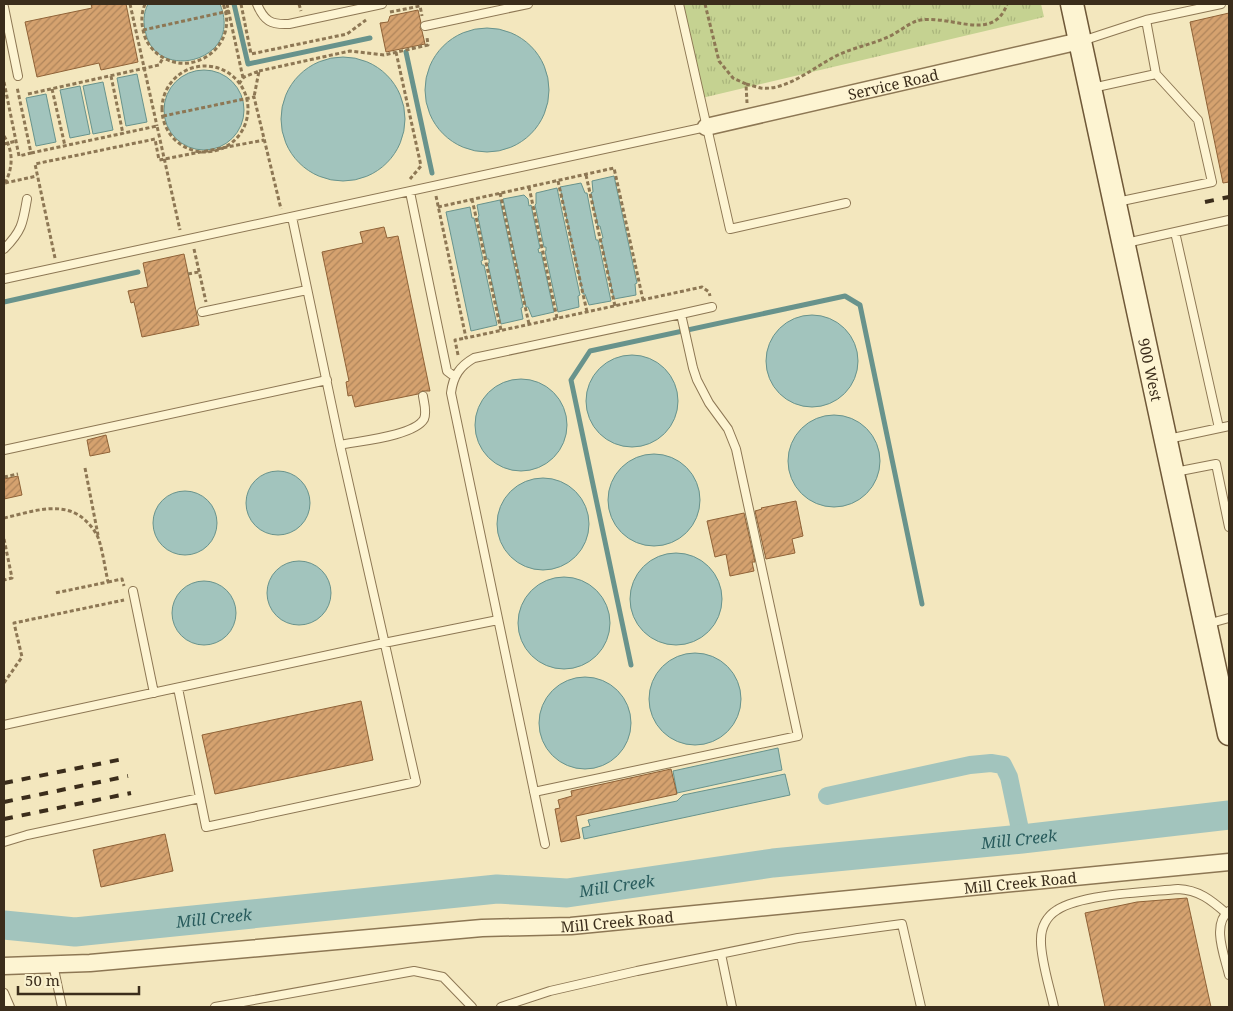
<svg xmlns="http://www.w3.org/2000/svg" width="1233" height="1011" viewBox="0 0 1233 1011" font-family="'Noto Serif',serif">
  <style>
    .grass { fill: url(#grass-tufts) }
    .water { fill: #a2c4bd; stroke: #68938c }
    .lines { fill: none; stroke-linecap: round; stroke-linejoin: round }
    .stream { stroke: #68938c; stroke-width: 5 }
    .canal { stroke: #a2c4bd; stroke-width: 18 }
    .river { stroke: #a2c4bd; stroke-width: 29 }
    .building { fill: url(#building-hatch); stroke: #8f6237 }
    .lane-casing { stroke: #8d7754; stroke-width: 10 }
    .street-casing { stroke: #8d7754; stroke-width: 19 }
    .secondary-casing { stroke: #6f5838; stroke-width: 25 }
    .path { stroke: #8d7754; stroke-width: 3; stroke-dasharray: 4 2.5; stroke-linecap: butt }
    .lane { stroke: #fdf4d2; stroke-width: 8 }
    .street { stroke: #fdf4d2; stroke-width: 16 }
    .secondary { stroke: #fdf4d2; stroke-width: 22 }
    .rail { stroke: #3b2d1b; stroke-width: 4; stroke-dasharray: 9 9; stroke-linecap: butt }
    .path-bridge { stroke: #8d7754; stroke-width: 3; stroke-dasharray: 4 2.5; stroke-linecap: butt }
    .labels { text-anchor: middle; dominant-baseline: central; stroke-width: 4; stroke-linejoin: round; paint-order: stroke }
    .street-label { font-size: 15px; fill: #3b2d1b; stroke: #f9f1ce }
    .water-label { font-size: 16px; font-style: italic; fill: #285b5c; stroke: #f9f1ce }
  </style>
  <defs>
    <pattern id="grass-tufts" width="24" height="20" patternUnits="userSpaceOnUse" patternTransform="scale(1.25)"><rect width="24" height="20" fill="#c5d291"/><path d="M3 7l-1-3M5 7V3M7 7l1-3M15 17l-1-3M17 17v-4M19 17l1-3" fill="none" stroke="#aab57c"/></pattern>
    <pattern id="building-hatch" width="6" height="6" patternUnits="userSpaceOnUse" patternTransform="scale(1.25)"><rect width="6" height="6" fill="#d5a26f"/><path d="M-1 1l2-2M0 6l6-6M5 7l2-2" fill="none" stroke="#ae845a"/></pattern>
  </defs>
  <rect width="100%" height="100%" fill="#f3e7be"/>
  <path class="grass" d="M682,4H1041L1044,17L702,98Z"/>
  <path class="water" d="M148,4H220C244,62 157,82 146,34C143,23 143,14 148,4Z
    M425 90a62 62 0 1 1 124 0a62 62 0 1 1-124 0Z
    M281 119a62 62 0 1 1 124 0a62 62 0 1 1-124 0Z
    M164 110a40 40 0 1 1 80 0a40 40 0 1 1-80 0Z
    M137,74L147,122L126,126L117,78Z
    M103,82L113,130L93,134L83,86Z
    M80,86L90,134L70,138L60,90Z
    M46,94L56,142L36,146L26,98Z
    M614,176L637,283L635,284L636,295L614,299L601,239L603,238L600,226H598L591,193L593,192L592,181Z
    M581,183L585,193H587L596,240H598L611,301L589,305L585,294H583L560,187Z
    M557,188L580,295L578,296L579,307L558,312L545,251H546V247H544L535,205L536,204V193Z
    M524,195L528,199L529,206L531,205L540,248L538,249L539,253L541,252L554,312L532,317L528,307H526L503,199Z
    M500,200L523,307L521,308L523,319L501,324L488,264L489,263V259H487L478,217L479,216L477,205Z
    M470,207L472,218H474L483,260L481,261L482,265H484L497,325L471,331L446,212Z
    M766 361a46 46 0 1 1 92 0a46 46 0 1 1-92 0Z
    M586 401a46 46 0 1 1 92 0a46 46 0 1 1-92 0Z
    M475 425a46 46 0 1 1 92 0a46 46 0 1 1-92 0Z
    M788 461a46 46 0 1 1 92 0a46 46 0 1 1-92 0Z
    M608 500a46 46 0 1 1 92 0a46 46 0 1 1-92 0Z
    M246 503a32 32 0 1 1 64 0a32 32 0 1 1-64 0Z
    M497 524a46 46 0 1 1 92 0a46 46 0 1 1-92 0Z
    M153 523a32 32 0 1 1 64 0a32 32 0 1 1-64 0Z
    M630 599a46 46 0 1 1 92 0a46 46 0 1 1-92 0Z
    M267 593a32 32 0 1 1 64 0a32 32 0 1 1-64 0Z
    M518 623a46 46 0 1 1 92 0a46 46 0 1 1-92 0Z
    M172 613a32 32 0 1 1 64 0a32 32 0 1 1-64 0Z
    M649 699a46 46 0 1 1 92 0a46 46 0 1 1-92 0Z
    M539 723a46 46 0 1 1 92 0a46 46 0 1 1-92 0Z
    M778,748L782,770L677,793L673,771Z
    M785,774L790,795L584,839L582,828L590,826L588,820L677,801L683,795Z"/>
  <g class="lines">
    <path class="stream" d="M234,4L248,64L370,38
      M406,52L432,173
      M4,302L138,272
      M631,665L571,380L590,351L845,296L860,305L922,604"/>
    <path class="canal" d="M827,796L970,765L991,763L1003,765L1009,777L1022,839"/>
    <path class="river" id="s1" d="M4,925L75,932L497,889L567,893L773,863L1022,839L1229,815"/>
  </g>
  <path class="building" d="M91,4H126L138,62L101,70L99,63L37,77L25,22L92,8Z
    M418,10L421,23L420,28L422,31L425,44L386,52L380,23L388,22L390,16Z
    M1229,13V182L1223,183L1190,22Z
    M384,227L387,238L398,236L430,391H422L418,394L355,407L352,395L348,396L346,382L349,381L322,252L363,243L360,232Z
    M184,254L199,325L142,337L134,302L131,303L128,291L148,287L143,263Z
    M106,435L110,452L90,456L87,440Z
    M18,476L22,495L4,499V479Z
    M796,501L803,536L792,539L795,553L766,559L755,511L762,509L761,508Z
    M744,513L755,562H752L754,571L730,576L726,554L715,557L707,521Z
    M361,701L373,760L215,794L202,735Z
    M671,769L677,794L576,816L580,838L561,842L555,809L560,808L558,800L572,796L571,791Z
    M165,834L173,871L101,887L93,850Z
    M1187,898L1211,1007H1105L1085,913L1137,902Z"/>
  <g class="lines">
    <defs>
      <path id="lane" d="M257,4C264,21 271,25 289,24L382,4
        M679,4L730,229L846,203
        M4,7L18,76
        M425,26L528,4
        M1082,41L1146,20L1221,4
        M1092,88L1156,74L1146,20
        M410,192L447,371L455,377
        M1117,202L1212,182L1198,120L1156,74
        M1175,232L1219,428
        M1126,243L1229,220
        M4,249C22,231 23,223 27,199
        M4,279L706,127
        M202,312L307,290
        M1168,439L1229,426
        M340,445C359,441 414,436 424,419C427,412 424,403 423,396
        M4,450L327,380
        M1175,472L1216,464L1229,527
        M133,591L154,693
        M1207,624L1229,618
        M178,688L206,827L416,782L340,445L292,217
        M4,725L384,643L498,620
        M534,792L798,736L736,449L728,429L709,403L697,380L693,368L681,314L712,307
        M4,842L27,835L200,798
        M545,844L451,393C453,376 460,366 474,358L681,314
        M1229,911C1211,924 1225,957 1229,975
        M721,954L732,1007
        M53,964L62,1007
        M4,993L10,1007
        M215,1007L414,971L443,977L472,1007
        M501,1007L550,991L637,971L798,938L902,924L921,1007
        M1054,1007C1050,988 1040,958 1041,939C1041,927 1047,916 1057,910C1081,894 1148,892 1178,889C1199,890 1211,900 1226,913"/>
      <g id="street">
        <path id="s2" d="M706,127L1080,41"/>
        <path id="s3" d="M4,966L90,963L482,928L571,926L1229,862"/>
      </g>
      <g id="secondary">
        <path id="s4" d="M1072,4L1229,734"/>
      </g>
    </defs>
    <use href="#lane" class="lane-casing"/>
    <use href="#street" class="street-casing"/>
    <use href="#secondary" class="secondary-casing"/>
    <path class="path" d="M130,4L157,126
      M145,4C141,14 141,23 144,34C146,42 152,50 159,55C194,80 240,44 223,4
      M227,4L243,78
      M241,4L251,54L347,34L366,20
      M299,4L301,11
      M705,4L719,61L733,78L746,84L747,103
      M390,12L420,6L422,16
      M396,52L421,166L410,179
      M162 109a43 43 0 1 1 86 0a43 43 0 1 1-86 0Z
      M259,71L350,51L384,55L428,45L427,37
      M111,76L123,134
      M4,82L19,156L31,153L17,87
      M239,84L244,77L259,71L254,97
      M746,84C751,85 756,87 761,88C786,91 813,68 834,57C851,48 870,45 888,37C897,33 905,26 914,22C944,10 993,46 1007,4
      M52,89L65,146
      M28,94L159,65L163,58
      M163,116L254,97L281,209
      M4,136C14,152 13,169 4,185
      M4,144L16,141
      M31,153L157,126L180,230
      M586,175L615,306
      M558,181L587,312
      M5,183L37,176
      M529,187L557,318
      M500,193L529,324
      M436,196L466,338L702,287L709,292L710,296
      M472,199L501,330
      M438,207L614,168L643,300
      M194,249L206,302
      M55,258L35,164L155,139L159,160L264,140
      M188,274L199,272
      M458,355L455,340L466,338
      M85,468L98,535
      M4,477L18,474
      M4,518C32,512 65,498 88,523C93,528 97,534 99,540C103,553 105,568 108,582L55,593
      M4,539L12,578L4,580
      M108,582L122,579L124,586
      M4,683L22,657L14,623L124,600"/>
    <use href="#lane" class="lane"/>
    <use href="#street" class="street"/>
    <use href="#secondary" class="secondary"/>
    <path class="rail" d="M1205,202L1229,197
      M4,783L123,759
      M4,802L128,776
      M4,819L131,793"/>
    <path class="path-bridge" d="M143,30L229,11"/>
  </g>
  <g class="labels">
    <g class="street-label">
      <text stroke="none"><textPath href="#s2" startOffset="192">Service Road</textPath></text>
      <text stroke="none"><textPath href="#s4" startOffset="374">900 West</textPath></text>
      <text stroke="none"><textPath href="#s3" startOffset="1020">Mill Creek Road</textPath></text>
      <text stroke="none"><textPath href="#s3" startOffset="615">Mill Creek Road</textPath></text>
    </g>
    <g class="water-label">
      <text stroke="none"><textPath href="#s1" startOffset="1021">Mill Creek</textPath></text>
      <text stroke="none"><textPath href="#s1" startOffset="616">Mill Creek</textPath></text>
      <text stroke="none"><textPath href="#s1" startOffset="211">Mill Creek</textPath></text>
    </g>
  </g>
  <rect width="1233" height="1011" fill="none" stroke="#3b2d1b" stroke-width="10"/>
  <path d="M18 986v8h121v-8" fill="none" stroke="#3b2d1b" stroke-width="2.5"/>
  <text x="25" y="986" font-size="15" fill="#3b2d1b" stroke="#f9f1ce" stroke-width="4" paint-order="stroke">50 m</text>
</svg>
